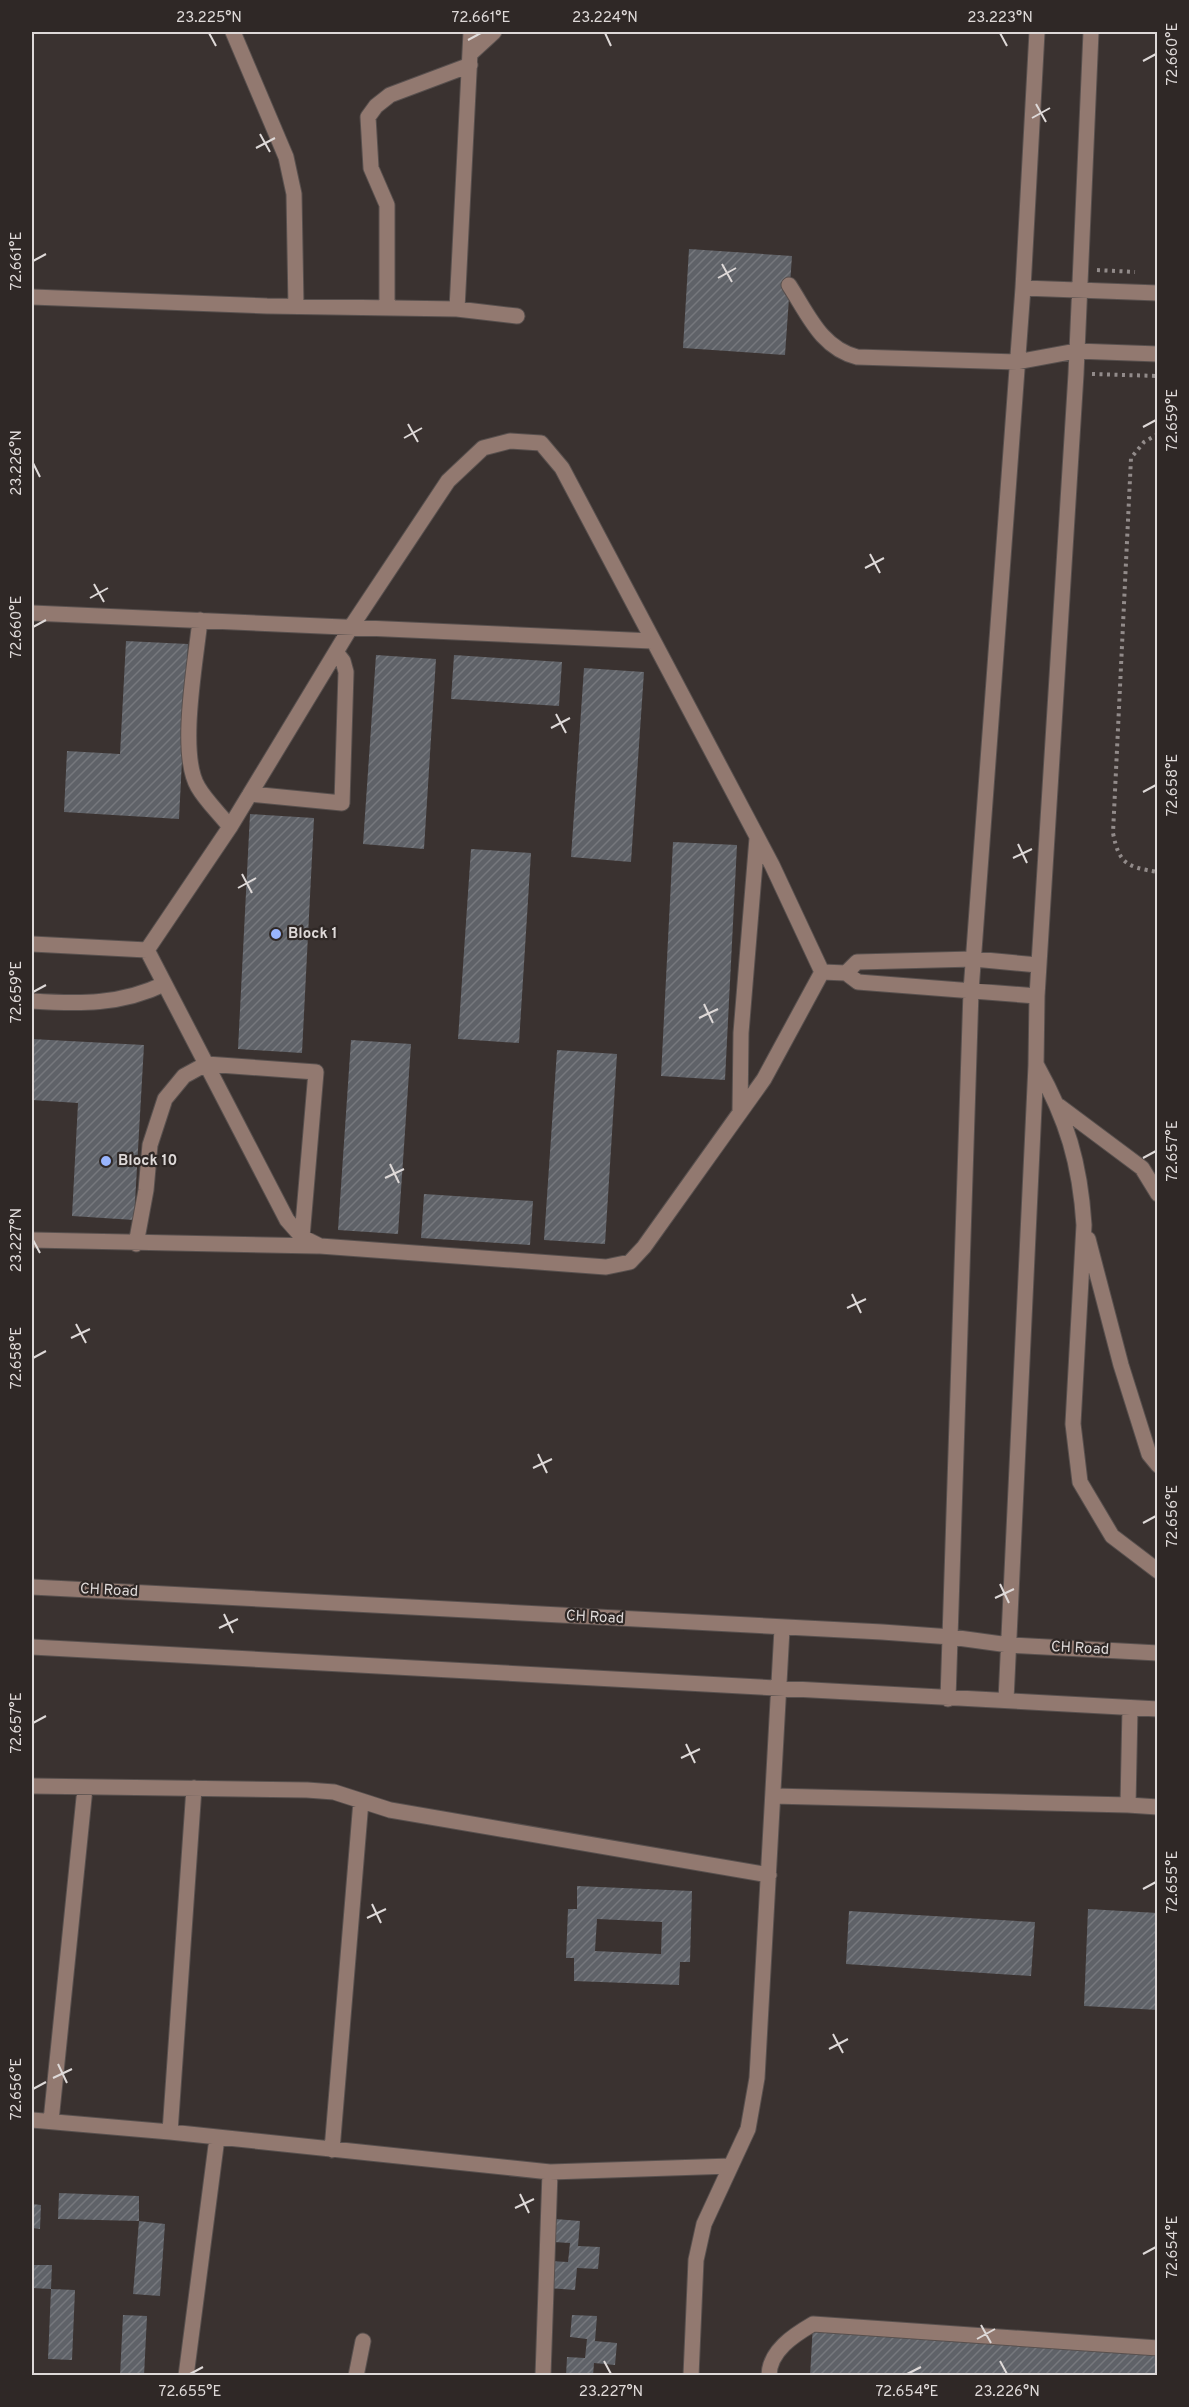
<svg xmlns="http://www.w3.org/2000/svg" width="1189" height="2407" viewBox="0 0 1189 2407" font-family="Overpass,sans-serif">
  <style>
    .building { fill: url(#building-hatch); fill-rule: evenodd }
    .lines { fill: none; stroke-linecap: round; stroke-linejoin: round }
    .minor-casing { stroke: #58504e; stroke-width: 17 }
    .path { stroke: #928b8a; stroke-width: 4; stroke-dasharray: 3 4.5; stroke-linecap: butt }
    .minor { stroke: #927970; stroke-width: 15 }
    .ticks { fill: none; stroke: #ded9d8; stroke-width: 2 }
    .poi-dot { fill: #99b5fd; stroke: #2f2826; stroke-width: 2 }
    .labels { text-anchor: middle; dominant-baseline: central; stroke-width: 4.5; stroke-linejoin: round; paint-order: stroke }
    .poi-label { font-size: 15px; font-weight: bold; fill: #ded9d8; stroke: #2f2826; text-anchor: start }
    .street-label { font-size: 15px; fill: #ded9d8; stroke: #2f2826 }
    .neatline { fill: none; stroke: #ded9d8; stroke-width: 2 }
    .ticks-label { font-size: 15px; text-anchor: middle; fill: #ded9d8 }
  </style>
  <defs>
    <pattern id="building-hatch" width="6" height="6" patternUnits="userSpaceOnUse" patternTransform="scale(1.5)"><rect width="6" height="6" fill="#5f6268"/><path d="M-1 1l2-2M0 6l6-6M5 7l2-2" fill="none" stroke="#76787d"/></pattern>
  </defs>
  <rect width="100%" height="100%" fill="#3a3230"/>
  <path class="building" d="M689,249L792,256L785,355L683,348Z
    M126,641L188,644L179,819L64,812L67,751L120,754Z
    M376,655L436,659L424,849L363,844Z
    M454,655L562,662L559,706L451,699Z
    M584,668L644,672L631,862L571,857Z
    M250,814L314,818L302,1053L238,1049Z
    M673,842L737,845L725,1080L661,1076Z
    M471,849L531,853L519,1043L458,1039Z
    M32,1039L144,1045L134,1220L72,1216L78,1103L32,1100Z
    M351,1040L411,1044L398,1234L338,1230Z
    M557,1050L617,1054L605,1244L544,1240Z
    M424,1194L533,1201L530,1245L421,1238Z
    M577,1886L692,1891L690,1962H680L679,1985L574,1981V1958H566L568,1909H577ZM597,1919L662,1922L661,1954L595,1951Z
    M1088,1909L1158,1913V2010L1084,2006Z
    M849,1911L1035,1922L1031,1976L846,1964Z
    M59,2193L139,2196V2221L58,2219Z
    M32,2204L41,2205L40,2229L32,2228Z
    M555,2219L580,2221L578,2246L600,2247L598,2269L577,2268L575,2290L548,2288L550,2261L568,2262L570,2243L553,2242Z
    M139,2221L165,2224L160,2296L133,2294Z
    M32,2265H52L51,2289L32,2288Z
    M51,2289L75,2290L72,2360L48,2359Z
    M123,2315L147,2316L144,2376H120Z
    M572,2315L597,2316L595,2341L617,2343L615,2365L594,2363L593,2376H566L567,2357L585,2358L587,2339L570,2337Z
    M813,2324L1158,2348V2376H810Z"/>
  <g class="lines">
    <defs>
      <path id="minor" d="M233,32L286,157L294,194L296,306
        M470,54L494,32
        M789,285C808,314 821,348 857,357L1017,362L1076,351L1158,354
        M1023,288L1158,293
        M32,297L267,306L457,309L517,316
        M387,308V205L371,168L368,117L376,106L390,95L470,65
        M457,309L471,32
        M32,613L652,641
        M200,620C196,660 178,754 198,787C206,801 220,814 230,827
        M250,794L342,803L346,672L343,661L336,652
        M32,944L147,950L287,1220L302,1237L320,1246L606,1267L630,1262L644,1247L764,1079L822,972L846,973L858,982L1037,996
        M147,950L230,827L351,627L448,481L483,448L510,441L541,443L562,468L772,865L822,972
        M846,973L857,962L974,959L1038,965
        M32,1001C79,1004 121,1005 164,984
        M1037,1066C1067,1120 1080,1163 1084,1225L1073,1424L1080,1482L1112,1536L1158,1571
        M1059,1106L1142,1168L1158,1194
        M740,1113L741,1033L757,838
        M1088,1239L1121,1365L1149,1454L1158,1465
        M32,1240L317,1246
        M136,1244L146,1190L150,1145L165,1099L184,1076L206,1064L316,1072L302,1237
        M32,1587L882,1632L951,1637L1009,1645L1158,1653
        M32,1647L1158,1709
        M948,1699L971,991L1023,288L1037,32
        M1006,1700L1036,1065L1037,996L1076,374L1091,32
        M1130,1708L1128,1805L1158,1807
        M32,1786L307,1790L334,1792L390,1810L769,1875
        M773,1796L1128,1805
        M32,2120L170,2132L550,2172L731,2166
        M51,2121L85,1788
        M170,2132L194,1788
        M332,2150L361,1801
        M186,2376L217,2138
        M356,2376L363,2341
        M543,2376L550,2172
        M691,2376L696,2260L704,2224L748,2129L757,2078L782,1629
        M769,2376C769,2351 794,2335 813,2324L1158,2348"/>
    </defs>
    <use href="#minor" class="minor-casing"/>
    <path class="path" d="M1097,270L1135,272
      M1092,374L1158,376
      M1158,434L1144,442L1131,458L1113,833C1119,864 1127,867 1158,872"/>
    <use href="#minor" class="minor"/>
  </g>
  <path class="ticks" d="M209,33L216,46M605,33L611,46M1000,33L1007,46M468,40L481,33M1143,61L1156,54M1036,104L1046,122M1032,118L1050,108M260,134L270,152M256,148L275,138M33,261L46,254M722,264L732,282M718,278L736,268M408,424L418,442M1143,427L1156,420M404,438L422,428M33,463L40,477M870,554L880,573M865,568L884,558M94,584L104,602M90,598L108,588M33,627L46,620M556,714L566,733M551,728L570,718M1143,792L1156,785M1018,844L1027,863M1013,858L1032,849M242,874L252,893M238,888L256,878M33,992L46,985M704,1004L713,1023M699,1018L718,1009M1143,1158L1156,1151M390,1164L399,1183M385,1178L404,1169M33,1240L40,1253M852,1294L861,1313M847,1308L866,1299M76,1324L86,1343M71,1338L90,1329M33,1358L46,1351M538,1454L547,1473M533,1468L552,1459M1143,1523L1156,1516M1000,1584L1009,1603M995,1598L1014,1589M224,1614L233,1633M219,1628L238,1619M33,1723L46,1716M686,1744L695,1763M681,1758L700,1749M1143,1889L1156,1882M372,1904L381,1923M367,1918L386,1909M833,2034L843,2053M829,2049L848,2039M58,2064L67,2083M53,2078L72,2069M33,2089L46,2082M520,2194L529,2213M515,2208L534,2199M1143,2254L1156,2247M981,2325L991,2343M977,2339L995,2329M604,2361L611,2374M1000,2361L1007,2374M190,2374L203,2367M907,2374L921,2367"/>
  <g class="poi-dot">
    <circle cx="276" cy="934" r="6"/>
    <circle cx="106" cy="1161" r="6"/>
  </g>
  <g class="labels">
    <g class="poi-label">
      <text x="288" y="934">Block 1</text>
      <text x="118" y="1161">Block 10</text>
    </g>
    <g class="street-label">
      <text transform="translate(109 1591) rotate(3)">CH Road</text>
      <text transform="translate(595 1618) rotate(3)">CH Road</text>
      <text transform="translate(1080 1649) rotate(3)">CH Road</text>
    </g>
  </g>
  <rect width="1189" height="2407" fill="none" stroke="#2f2826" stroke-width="66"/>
  <rect x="33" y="33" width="1123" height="2341" class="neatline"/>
  <g class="ticks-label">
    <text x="209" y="22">23.225°N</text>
    <text x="481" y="22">72.661°E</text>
    <text x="605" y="22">23.224°N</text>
    <text x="1000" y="22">23.223°N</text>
    <text transform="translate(1172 54) rotate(-90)" y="5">72.660°E</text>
    <text transform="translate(16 261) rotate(-90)" y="5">72.661°E</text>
    <text transform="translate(1172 420) rotate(-90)" y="5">72.659°E</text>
    <text transform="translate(16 463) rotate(-90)" y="5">23.226°N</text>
    <text transform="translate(16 627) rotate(-90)" y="5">72.660°E</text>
    <text transform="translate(1172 785) rotate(-90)" y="5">72.658°E</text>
    <text transform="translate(16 992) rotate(-90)" y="5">72.659°E</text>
    <text transform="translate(1172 1151) rotate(-90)" y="5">72.657°E</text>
    <text transform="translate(16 1240) rotate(-90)" y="5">23.227°N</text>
    <text transform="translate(16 1358) rotate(-90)" y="5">72.658°E</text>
    <text transform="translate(1172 1516) rotate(-90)" y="5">72.656°E</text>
    <text transform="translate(16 1723) rotate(-90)" y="5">72.657°E</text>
    <text transform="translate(1172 1882) rotate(-90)" y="5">72.655°E</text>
    <text transform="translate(16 2089) rotate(-90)" y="5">72.656°E</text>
    <text transform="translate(1172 2247) rotate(-90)" y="5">72.654°E</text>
    <text x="190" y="2396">72.655°E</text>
    <text x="611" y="2396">23.227°N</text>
    <text x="907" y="2396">72.654°E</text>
    <text x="1007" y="2396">23.226°N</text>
  </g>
</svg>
